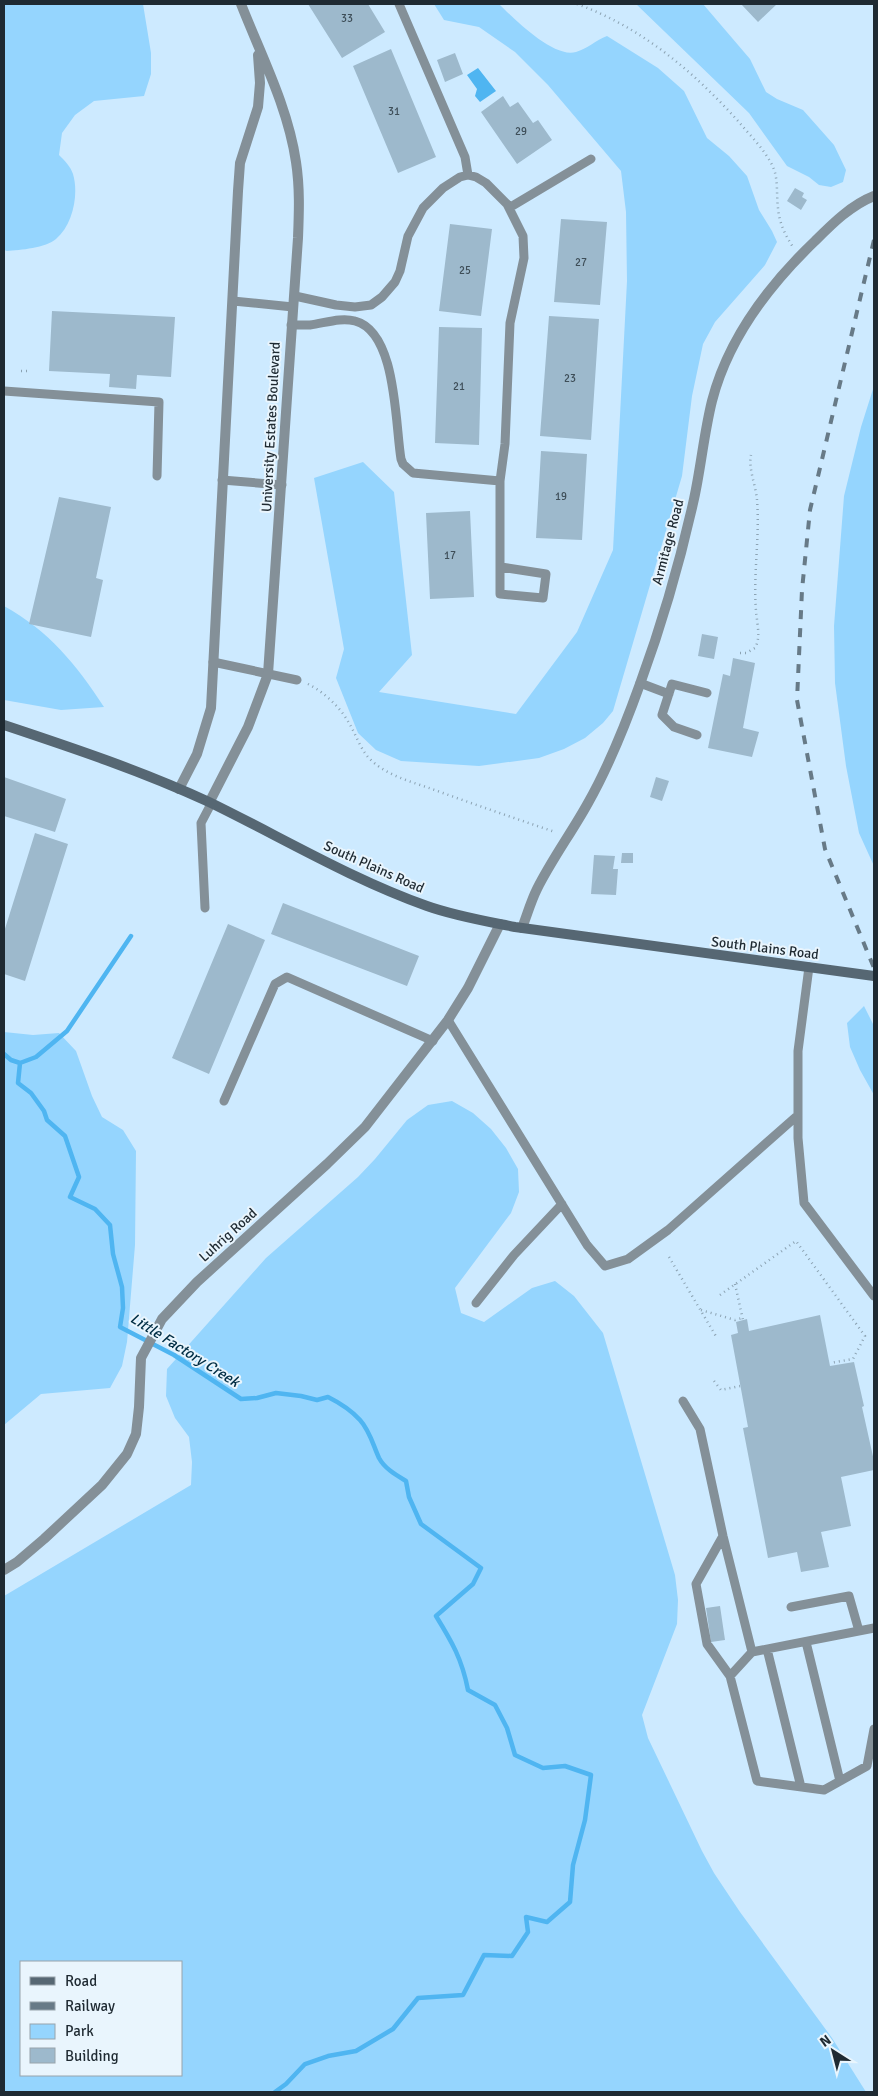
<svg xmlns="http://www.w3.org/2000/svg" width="878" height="2096" viewBox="0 0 878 2096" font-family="Signika,sans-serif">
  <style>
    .green { fill: #95d5fe; fill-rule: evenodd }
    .water { fill: #4fb5f1 }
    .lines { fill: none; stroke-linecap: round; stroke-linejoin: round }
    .stream { stroke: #4fb5f1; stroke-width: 4.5 }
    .building { fill: #9db9cc }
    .path { stroke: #8ca3b3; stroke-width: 2.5; stroke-dasharray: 1 4; stroke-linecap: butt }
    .service { stroke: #849098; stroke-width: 9 }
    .minor { stroke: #849098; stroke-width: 10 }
    .secondary { stroke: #566773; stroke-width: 10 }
    .rail { stroke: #677a87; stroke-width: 4; stroke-dasharray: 9 9; stroke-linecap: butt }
    .labels { text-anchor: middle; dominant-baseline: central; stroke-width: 4; stroke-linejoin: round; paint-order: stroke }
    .number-label { font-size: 11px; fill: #3e4e58 }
    .street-label { font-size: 14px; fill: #1f2a32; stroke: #e9f5fd }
    .water-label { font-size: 15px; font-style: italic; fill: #002d44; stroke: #e9f5fd }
  </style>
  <rect width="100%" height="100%" fill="#cdeaff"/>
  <path class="green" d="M4,4H143L151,53V74L144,96L94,101L75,115L62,133L59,155C64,160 71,167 73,174C79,194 73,225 56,239C46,248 20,250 7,251L4,250Z
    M434,4H499C513,18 554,59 576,52C587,49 596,40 607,36L658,68L684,91L707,138L729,156L747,176L759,210L772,231L777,242L765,265L715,322L703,344L692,396L682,476L613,711L603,723L585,738L564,749L539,758L479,766L401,761L376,750L358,733L336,678L344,649L314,478L363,462L394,492L412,655L379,692L516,714L577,632L613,550L627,281L626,212L621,171L548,85L515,52L479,27L444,20Z
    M636,4H703L750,59L766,92L777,99L803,110L834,145L846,170L843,182L831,187L819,185L809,177L787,166L749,113Z
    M874,386V866L859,833L846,766L835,683L834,626L844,496L861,427Z
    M4,606C49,631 76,664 104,707L61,710L4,700Z
    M864,1006L874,1026V1095L860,1070L850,1047L847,1023Z
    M4,1032L33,1035L59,1033L76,1051L92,1096L102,1117L123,1130L136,1151L135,1245L127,1342L122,1366L110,1388L41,1394L4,1425Z
    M452,1101L473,1113L491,1129L506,1148L518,1169L519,1192L511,1213L455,1288L461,1313L484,1322L532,1288L555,1281L574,1296L603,1333L675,1575L678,1600L677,1624L642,1715L648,1738L702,1851L714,1873L740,1912L832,2038L866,2092H4V1596L191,1485L192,1462L189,1437L175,1418L166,1396L167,1369L266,1258L358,1177L375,1159L407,1120L428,1105ZM181,1962V2075H21V1962Z"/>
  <path class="water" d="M478,68L496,91L480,102L475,96L477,89L467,75Z"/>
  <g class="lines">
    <path class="stream" d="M4,1054L11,1060L20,1063L18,1083L31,1093L44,1111L47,1120L65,1136L79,1177L70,1197L95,1209L110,1225L113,1254L122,1287L123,1308L120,1327L174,1355L241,1399L257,1398L276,1393L301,1396L317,1400L328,1397C340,1403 351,1410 360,1420C370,1431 373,1445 379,1458C385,1469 396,1475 406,1481L409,1497L421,1524L481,1568L473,1584L436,1616C452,1642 462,1659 468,1690L495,1705L507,1728L515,1755L543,1768L565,1766L591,1775L585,1820L573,1865L570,1902L547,1922L526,1917L528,1932L512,1956L484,1955L463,1995L418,1998L393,2029L356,2051L328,2056L305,2064L286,2084L275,2092
      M20,1063L36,1057L67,1031L131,936"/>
  </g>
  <path class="building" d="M308,4H368L385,32L342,58Z
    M741,4H777L758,22Z
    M391,49L436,157L398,173L353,66Z
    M455,53L463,74L445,82L437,60Z
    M503,96L510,107L518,102L533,123L538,120L552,140L517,164L481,112Z
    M795,188L804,193L802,197L807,200L801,210L787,201Z
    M561,219L607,222L600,305L554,302Z
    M450,224L492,229L481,316L439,311Z
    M52,311L175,317L171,377L137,375L136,389L109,387L110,374L49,371Z
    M549,316L599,319L591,440L540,436Z
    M439,327L482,328L479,445L435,443Z
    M541,451L587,454L582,540L536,538Z
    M59,497L111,507L96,578L103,580L91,637L29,624Z
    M470,511L474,597L430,599L426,513Z
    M702,634L718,637L714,659L698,656Z
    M733,658L755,663L743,728L759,732L752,757L708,748L723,674L730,676Z
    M4,777L66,799L55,832L4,816Z
    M656,777L669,781L662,801L650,797Z
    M35,833L68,844L25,981L4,974V932Z
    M622,853H633V863H621Z
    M594,855L615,856L613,869H618L616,895L591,894Z
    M283,903L419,956L407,986L271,934Z
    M228,924L265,940L209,1074L172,1058Z
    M820,1315L830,1366L854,1362L864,1406L862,1407L874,1461V1470L841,1477L851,1526L821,1532L829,1567L801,1572L797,1552L768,1558L743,1428L748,1427L731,1335L738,1333L736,1322L747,1319L749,1331Z
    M720,1606L725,1640L711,1642L706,1608Z"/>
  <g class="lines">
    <path class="path" d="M577,4C641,27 693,71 738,121C749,134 763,148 771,163C779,176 776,193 778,208C779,222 785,235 793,247
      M21,371H29
      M740,653H746L755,648C761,638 757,623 756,611C753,574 760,537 757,500C756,486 748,468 751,455
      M308,684C324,692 340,707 349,723C357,736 361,752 373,762C389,776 412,782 432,789C473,804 514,818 555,832
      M669,1257L717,1338
      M735,1284L743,1320
      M720,1295L796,1241L865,1336L853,1359L830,1363
      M701,1310L735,1320L742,1318
      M714,1381L721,1390L740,1386"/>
    <path class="service" d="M399,4L465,157L468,175
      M509,208L591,159
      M295,296L336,305L355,307L371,305L382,297L395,282L400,271L408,236L423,208L443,188L460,177L468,175L476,177L486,183L507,204L523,236L524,258L510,323L505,444L500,481V594L543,598L546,574L501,567
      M233,301L293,307
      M291,325C297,325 304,325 310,325C325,323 341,317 355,321C397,332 395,424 401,459L403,464L413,473L500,481
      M4,391L159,402L157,476
      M222,480L282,485
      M213,662L297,680
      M640,683L669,694
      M697,735L674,727L662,715L672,684L707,693
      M205,908L201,823L211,804
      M809,967L798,1051V1138L804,1203L874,1296
      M448,1020L587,1245L605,1266L628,1259L668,1230L798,1115
      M224,1101L275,984L287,977L433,1041
      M476,1303L514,1255L562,1204
      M683,1401L700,1429L723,1536L752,1652L874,1628
      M723,1536L696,1584L707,1644L730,1676
      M791,1607L849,1596L859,1631
      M806,1642L840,1781
      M767,1649L801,1787
      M752,1652L730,1676L757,1781L824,1790L867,1766L874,1729"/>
    <path class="minor" d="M179,789L197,754L211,708L238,191L240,163L258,107L260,83L258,55
      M209,803L248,727L268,674L298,238C299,213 300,188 296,162C288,107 261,55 241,4
      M522,928C527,915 531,901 537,889C552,859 572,832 588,803C609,766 626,723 640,684C662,624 680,562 694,499C701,467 704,433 712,401C728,339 769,285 815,241C832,224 851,205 874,196
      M4,1570L17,1562L44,1539L102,1485L127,1454L136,1434L139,1407L141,1358L162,1319L197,1282L327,1164L365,1127L448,1020L468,988L500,924"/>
    <path class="secondary" d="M4,725C73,748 142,771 209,802C281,837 351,879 427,906C455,916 485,921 515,927L874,976"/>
    <path class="rail" d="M874,240L810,510L802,590L797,700L825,849L874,968"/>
  </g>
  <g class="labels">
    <g class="number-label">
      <text x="347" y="18">33</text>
      <text x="394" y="111">31</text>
      <text x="521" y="131">29</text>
      <text x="581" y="262">27</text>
      <text x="465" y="270">25</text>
      <text x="570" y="378">23</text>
      <text x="459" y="386">21</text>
      <text x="561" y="496">19</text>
      <text x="450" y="555">17</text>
    </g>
    <g class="street-label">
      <text transform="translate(271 427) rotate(-87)">University Estates Boulevard</text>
      <text transform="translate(668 542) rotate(-75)">Armitage Road</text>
      <text transform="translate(374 867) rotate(24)">South Plains Road</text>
      <text transform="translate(765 948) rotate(7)">South Plains Road</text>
      <text transform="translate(228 1235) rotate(-42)">Luhrig Road</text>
    </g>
    <g class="water-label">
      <text transform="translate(185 1350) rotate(32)">Little Factory Creek</text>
    </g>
  </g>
  <rect width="878" height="2096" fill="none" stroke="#1f2a32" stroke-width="10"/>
  <rect x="20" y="1961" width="162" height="115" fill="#e9f5fd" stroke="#98a4ac"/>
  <rect x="30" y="1977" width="25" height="8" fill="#566773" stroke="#98a4ac"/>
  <text x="65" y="1986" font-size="15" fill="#1f2a32">Road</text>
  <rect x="30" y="2002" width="25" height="8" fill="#677a87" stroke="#98a4ac"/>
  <text x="65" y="2011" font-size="15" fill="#1f2a32">Railway</text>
  <rect x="30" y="2024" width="25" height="15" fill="#95d5fe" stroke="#98a4ac"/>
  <text x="65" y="2036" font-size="15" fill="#1f2a32">Park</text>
  <rect x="30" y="2048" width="25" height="15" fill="#9db9cc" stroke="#98a4ac"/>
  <text x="65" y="2061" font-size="15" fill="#1f2a32">Building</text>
  <g transform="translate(833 2051) rotate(324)" stroke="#e9f5fd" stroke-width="4" paint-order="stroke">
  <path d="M0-4L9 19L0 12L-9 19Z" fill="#1f2a32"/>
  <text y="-8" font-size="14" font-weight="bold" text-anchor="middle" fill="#1f2a32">N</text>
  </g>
</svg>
